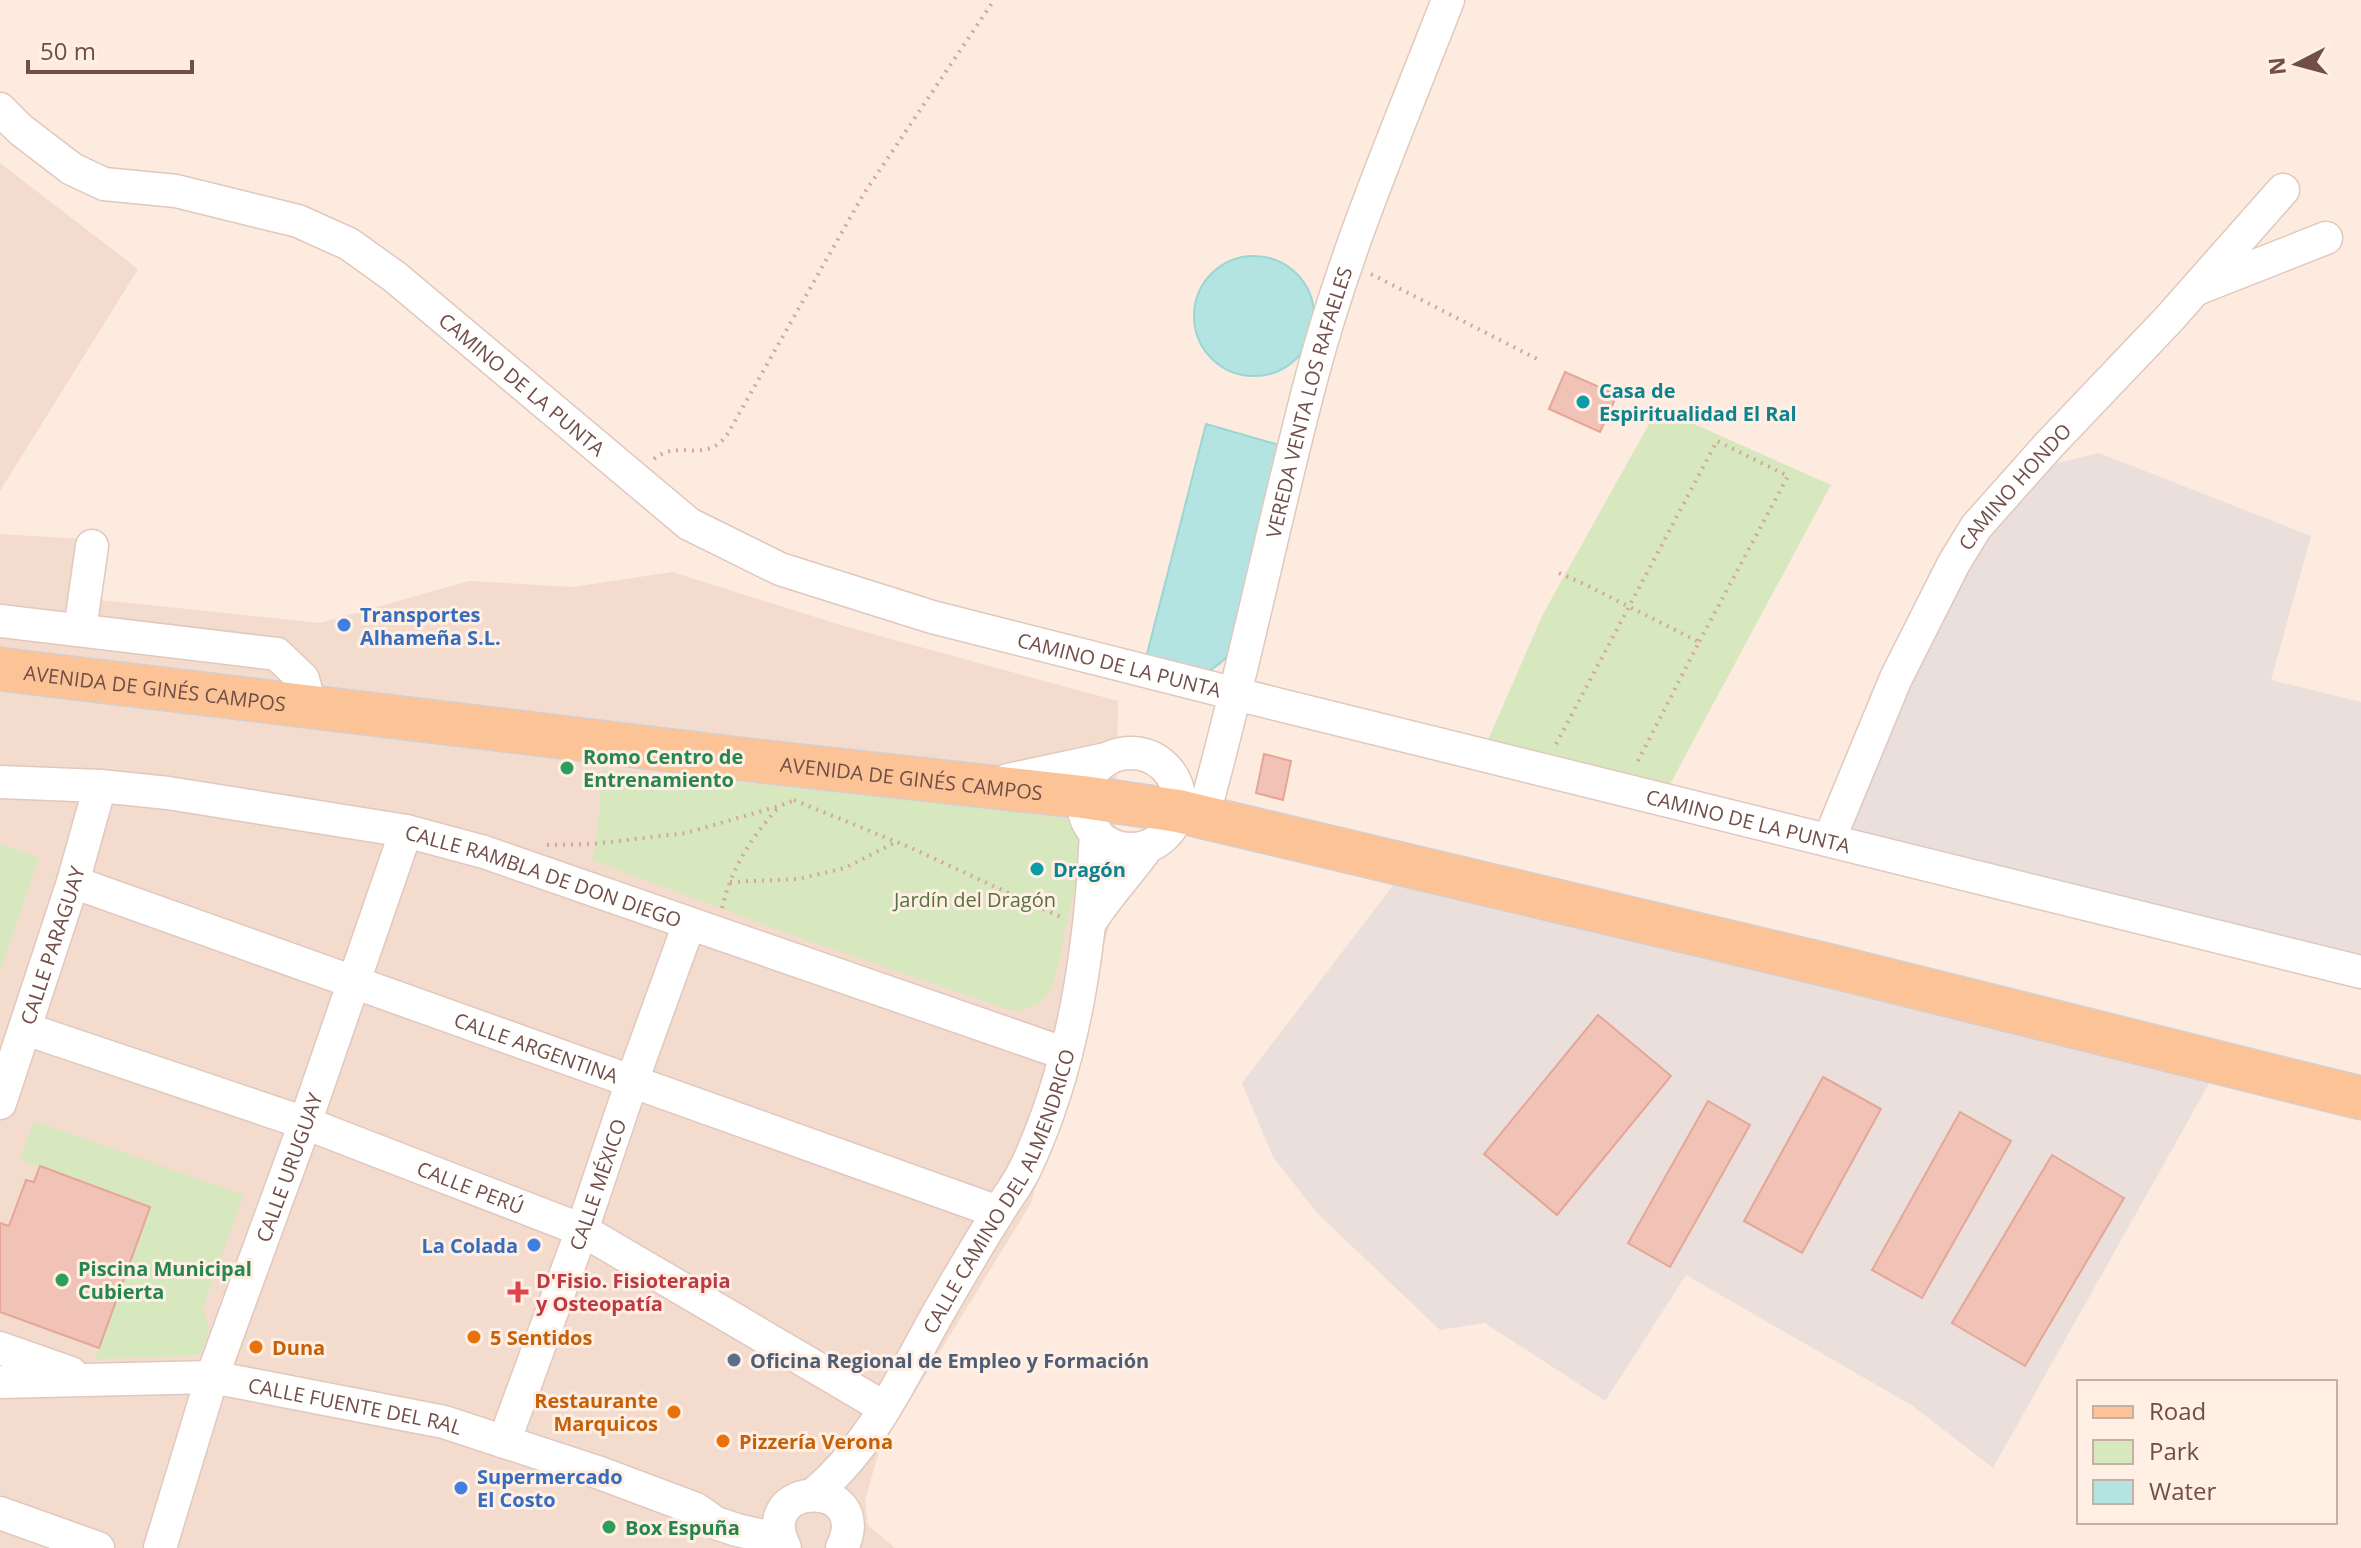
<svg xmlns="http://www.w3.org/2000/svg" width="2361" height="1548" viewBox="0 0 2361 1548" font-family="'Open Sans',sans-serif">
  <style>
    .residential { fill: #f3dbcd }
    .industrial { fill: #eadfdb }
    .green { fill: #d7e8be }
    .water { fill: #b4e4e2; stroke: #9ad6d4; stroke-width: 2 }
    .building { fill: #f1c3b6; stroke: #e3a697; stroke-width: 2 }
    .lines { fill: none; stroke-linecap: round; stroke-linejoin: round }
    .minor-casing { stroke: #e1c8be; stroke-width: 35 }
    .major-casing { stroke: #d7cdcb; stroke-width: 45 }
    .path { stroke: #d5a69a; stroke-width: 4; stroke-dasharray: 2 6; stroke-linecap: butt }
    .minor { stroke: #fff; stroke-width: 32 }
    .major { stroke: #fbc396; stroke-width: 42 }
    .culture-dot { fill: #0f9aa8; stroke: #ffefe4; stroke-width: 3 }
    .shop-dot { fill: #3f7fe0; stroke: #ffefe4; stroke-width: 3 }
    .leisure-dot { fill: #2e9e5b; stroke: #ffefe4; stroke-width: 3 }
    .health-dot { fill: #e0444e; stroke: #ffefe4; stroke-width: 3 }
    .food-dot { fill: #e8710a; stroke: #ffefe4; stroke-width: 3 }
    .service-dot { fill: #5c6f8a; stroke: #ffefe4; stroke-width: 3 }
    .labels { text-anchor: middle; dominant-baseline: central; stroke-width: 6; stroke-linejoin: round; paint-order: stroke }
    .street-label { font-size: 20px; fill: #714e47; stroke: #ffefe4 }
    .culture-label { font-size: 20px; font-weight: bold; fill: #0d838f; stroke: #ffefe4; text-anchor: start }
    .shop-label { font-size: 20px; font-weight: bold; fill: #366cbe; stroke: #ffefe4; text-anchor: start }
    .leisure-label { font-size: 20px; font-weight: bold; fill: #27864d; stroke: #ffefe4; text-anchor: start }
    .park-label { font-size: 20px; fill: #56723d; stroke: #ffefe4 }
    .health-label { font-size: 20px; font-weight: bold; fill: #be3a42; stroke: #ffefe4; text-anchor: start }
    .food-label { font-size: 20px; font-weight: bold; fill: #c56008; stroke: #ffefe4; text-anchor: start }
    .service-label { font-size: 20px; font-weight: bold; fill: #4e5e75; stroke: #ffefe4; text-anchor: start }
  </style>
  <rect width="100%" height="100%" fill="#fcebde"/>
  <path class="residential" d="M0,163L138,269L0,491Z
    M0,534L97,540L90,599L320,623L469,581L573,587L672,572L847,627L1118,701L1114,909L1031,1203L879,1451L865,1500L868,1525L895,1548H0Z"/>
  <path class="industrial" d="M2099,453L2311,536L2271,680L2361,702V964L1845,835L1960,564L2045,466Z
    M1398,879L2211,1080L1993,1468L1913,1406L1686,1275L1605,1401L1485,1323L1440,1330L1317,1213L1273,1157L1242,1083Z"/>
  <path class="green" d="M1658,408L1831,485L1669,786L1488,740L1543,614Z
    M602,769L1006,809L1065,819L1072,823L1081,835L1076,895L1072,899C1068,915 1065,932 1062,948C1056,978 1050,1010 1013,1011L809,941L592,860L599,818Z
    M0,844L39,858L0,971Z
    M34,1121L244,1195L203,1307L209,1329L202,1353L194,1356L95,1359L150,1207L20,1159Z"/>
  <path class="water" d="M1194 316a60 60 0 1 1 120 0a60 60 0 1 1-120 0Z
    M1206,424L1279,445L1227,657C1222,661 1216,667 1210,670C1196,677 1158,664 1147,654Z"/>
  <path class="building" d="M1565,372L1617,395L1600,432L1549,409Z
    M1264,754L1291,761L1283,800L1256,793Z
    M1598,1015L1671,1076L1557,1215L1484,1154Z
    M1823,1077L1881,1109L1802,1253L1744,1221Z
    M1708,1101L1750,1125L1670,1267L1628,1243Z
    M1960,1112L2011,1141L1922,1298L1872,1270Z
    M2052,1155L2124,1198L2025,1366L1952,1323Z
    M40,1166L150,1207L99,1348L0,1312V1223L9,1226L26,1180L34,1182Z"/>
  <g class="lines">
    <defs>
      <g id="minor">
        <path id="s1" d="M0,109L21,130L72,169L104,184L176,191L298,221L349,244L395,277L689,524L780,569L932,617L1236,694L2361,972"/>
        <path d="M2199,288L2326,238"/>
        <path d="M0,621L277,654L303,679L311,709"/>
        <path d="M80,630L92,546"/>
        <circle cx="1131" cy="801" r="48"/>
        <path d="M1008,780L1106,759"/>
        <path id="s2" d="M0,782L100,786L168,793L406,831L484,852L1066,1054"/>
        <path id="s3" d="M1203,817C1244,671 1273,523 1312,376C1346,247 1400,124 1448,0"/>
        <path id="s4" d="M1829,840L1896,678L1954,563L1976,527L2048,446L2169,319L2283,190"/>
        <path id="s5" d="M73,882L998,1212"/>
        <path d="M1091,921C1108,894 1130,872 1148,846"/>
        <path id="s6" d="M26,1029L305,1123L582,1230L885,1408"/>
        <path id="s7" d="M0,1103L73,882L100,786"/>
        <path d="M0,1348L71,1373"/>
        <path id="s8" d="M0,1382L212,1377L444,1422L600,1473L696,1509L716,1523L737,1530L781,1540"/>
        <path id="s9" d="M504,1442L582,1230L632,1081L689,924"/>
        <path id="s10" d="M814,1494C872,1445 900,1381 937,1315C956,1282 975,1249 996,1216C1005,1200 1017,1186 1025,1169C1074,1066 1091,946 1096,832"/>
        <path d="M0,1513L98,1548"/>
        <path id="s11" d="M160,1548L212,1377L305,1123L406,831"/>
        <path d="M785,1548C750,1479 876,1477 842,1548"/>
      </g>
      <g id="major">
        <path id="s12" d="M0,669L758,761L1083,797L1178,811L1831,966L2361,1098"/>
      </g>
    </defs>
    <use href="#minor" class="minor-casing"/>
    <use href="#major" class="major-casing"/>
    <path class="path" d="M1371,274L1541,361
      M654,459C679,438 704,465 727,435L863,195L994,0
      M1559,573L1584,584L1699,642L1637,763
      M1556,744L1717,441L1788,476L1699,642
      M794,800L909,847L1065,919
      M547,845L593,844L686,833L779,806L797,799
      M730,882L798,879L845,868L896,842
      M722,908C731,869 751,838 777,809"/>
    <use href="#minor" class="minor"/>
    <use href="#major" class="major"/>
  </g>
  <g class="culture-dot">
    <circle cx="1583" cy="402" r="8"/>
    <circle cx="1037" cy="869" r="8"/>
  </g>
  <g class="shop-dot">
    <circle cx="344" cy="625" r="8"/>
    <circle cx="534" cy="1245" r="8"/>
    <circle cx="461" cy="1488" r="8"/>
  </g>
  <g class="leisure-dot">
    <circle cx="567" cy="768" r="8"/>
    <circle cx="62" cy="1280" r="8"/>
    <circle cx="609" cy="1527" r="8"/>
  </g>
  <path class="health-dot" d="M514 1280h8v8h8v8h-8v8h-8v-8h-8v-8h8z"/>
  <g class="food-dot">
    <circle cx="474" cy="1337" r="8"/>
    <circle cx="256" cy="1347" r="8"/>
    <circle cx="674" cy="1412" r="8"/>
    <circle cx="723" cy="1441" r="8"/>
  </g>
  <circle class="service-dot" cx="734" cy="1360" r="8"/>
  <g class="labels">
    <g class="street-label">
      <text stroke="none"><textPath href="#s1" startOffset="606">CAMINO DE LA PUNTA</textPath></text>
      <text stroke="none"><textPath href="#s3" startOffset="428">VEREDA VENTA LOS RAFAELES</textPath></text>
      <text stroke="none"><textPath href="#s4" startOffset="402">CAMINO HONDO</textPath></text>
      <text stroke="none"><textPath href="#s1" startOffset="1278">CAMINO DE LA PUNTA</textPath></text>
      <text stroke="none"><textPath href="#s12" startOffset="156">AVENIDA DE GINÉS CAMPOS</textPath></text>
      <text stroke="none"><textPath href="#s12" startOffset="918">AVENIDA DE GINÉS CAMPOS</textPath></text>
      <text stroke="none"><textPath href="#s1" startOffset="1926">CAMINO DE LA PUNTA</textPath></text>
      <text stroke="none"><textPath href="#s2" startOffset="554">CALLE RAMBLA DE DON DIEGO</textPath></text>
      <text stroke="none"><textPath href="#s7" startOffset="166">CALLE PARAGUAY</textPath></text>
      <text stroke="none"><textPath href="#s5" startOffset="492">CALLE ARGENTINA</textPath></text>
      <text stroke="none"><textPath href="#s11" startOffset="402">CALLE URUGUAY</textPath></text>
      <text stroke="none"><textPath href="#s9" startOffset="274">CALLE MÉXICO</textPath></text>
      <text stroke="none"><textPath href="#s6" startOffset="472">CALLE PERÚ</textPath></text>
      <text stroke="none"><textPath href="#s10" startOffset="358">CALLE CAMINO DEL ALMENDRICO</textPath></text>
      <text stroke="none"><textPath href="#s8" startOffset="358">CALLE FUENTE DEL RAL</textPath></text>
    </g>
    <g class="culture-label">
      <text x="1599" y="390">Casa de<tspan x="1599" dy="23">Espiritualidad El Ral</tspan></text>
      <text x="1053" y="869">Dragón</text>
    </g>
    <g class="shop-label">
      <text x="360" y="614">Transportes<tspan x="360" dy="23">Alhameña S.L.</tspan></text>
      <text x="518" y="1245" text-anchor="end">La Colada</text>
      <text x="477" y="1476">Supermercado<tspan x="477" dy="23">El Costo</tspan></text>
    </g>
    <g class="leisure-label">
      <text x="583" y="756">Romo Centro de<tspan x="583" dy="23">Entrenamiento</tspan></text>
      <text x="78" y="1268">Piscina Municipal<tspan x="78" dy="23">Cubierta</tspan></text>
      <text x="625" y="1527">Box Espuña</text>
    </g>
    <g class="park-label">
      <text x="975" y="899">Jardín del Dragón</text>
    </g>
    <g class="health-label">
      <text x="536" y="1280">D'Fisio. Fisioterapia<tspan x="536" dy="23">y Osteopatía</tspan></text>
    </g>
    <g class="food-label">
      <text x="490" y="1337">5 Sentidos</text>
      <text x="272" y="1347">Duna</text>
      <text x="658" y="1400" text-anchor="end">Restaurante<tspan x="658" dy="23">Marquicos</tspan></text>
      <text x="739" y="1441">Pizzería Verona</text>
    </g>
    <g class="service-label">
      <text x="750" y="1360">Oficina Regional de Empleo y Formación</text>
    </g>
  </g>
  <rect x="2077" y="1380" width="260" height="144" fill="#ffefe4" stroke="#c6afa5" stroke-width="2"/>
  <rect x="2093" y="1406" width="40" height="12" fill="#fbc396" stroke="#c6afa5" stroke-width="2"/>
  <text x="2149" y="1420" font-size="24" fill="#714e47">Road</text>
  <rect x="2093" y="1440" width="40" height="24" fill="#d7e8be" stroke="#c6afa5" stroke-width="2"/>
  <text x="2149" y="1460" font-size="24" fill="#714e47">Park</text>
  <rect x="2093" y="1480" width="40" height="24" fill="#b4e4e2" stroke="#c6afa5" stroke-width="2"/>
  <text x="2149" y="1500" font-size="24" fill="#714e47">Water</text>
  <g transform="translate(2297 64) rotate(264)" stroke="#ffefe4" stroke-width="6" paint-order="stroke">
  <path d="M0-6L14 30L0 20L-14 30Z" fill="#714e47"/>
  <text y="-12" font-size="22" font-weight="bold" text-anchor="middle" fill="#714e47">N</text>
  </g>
  <path d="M28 60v12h164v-12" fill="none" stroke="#714e47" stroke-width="4"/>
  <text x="40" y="60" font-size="24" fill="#714e47" stroke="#ffefe4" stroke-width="6" paint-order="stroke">50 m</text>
</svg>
